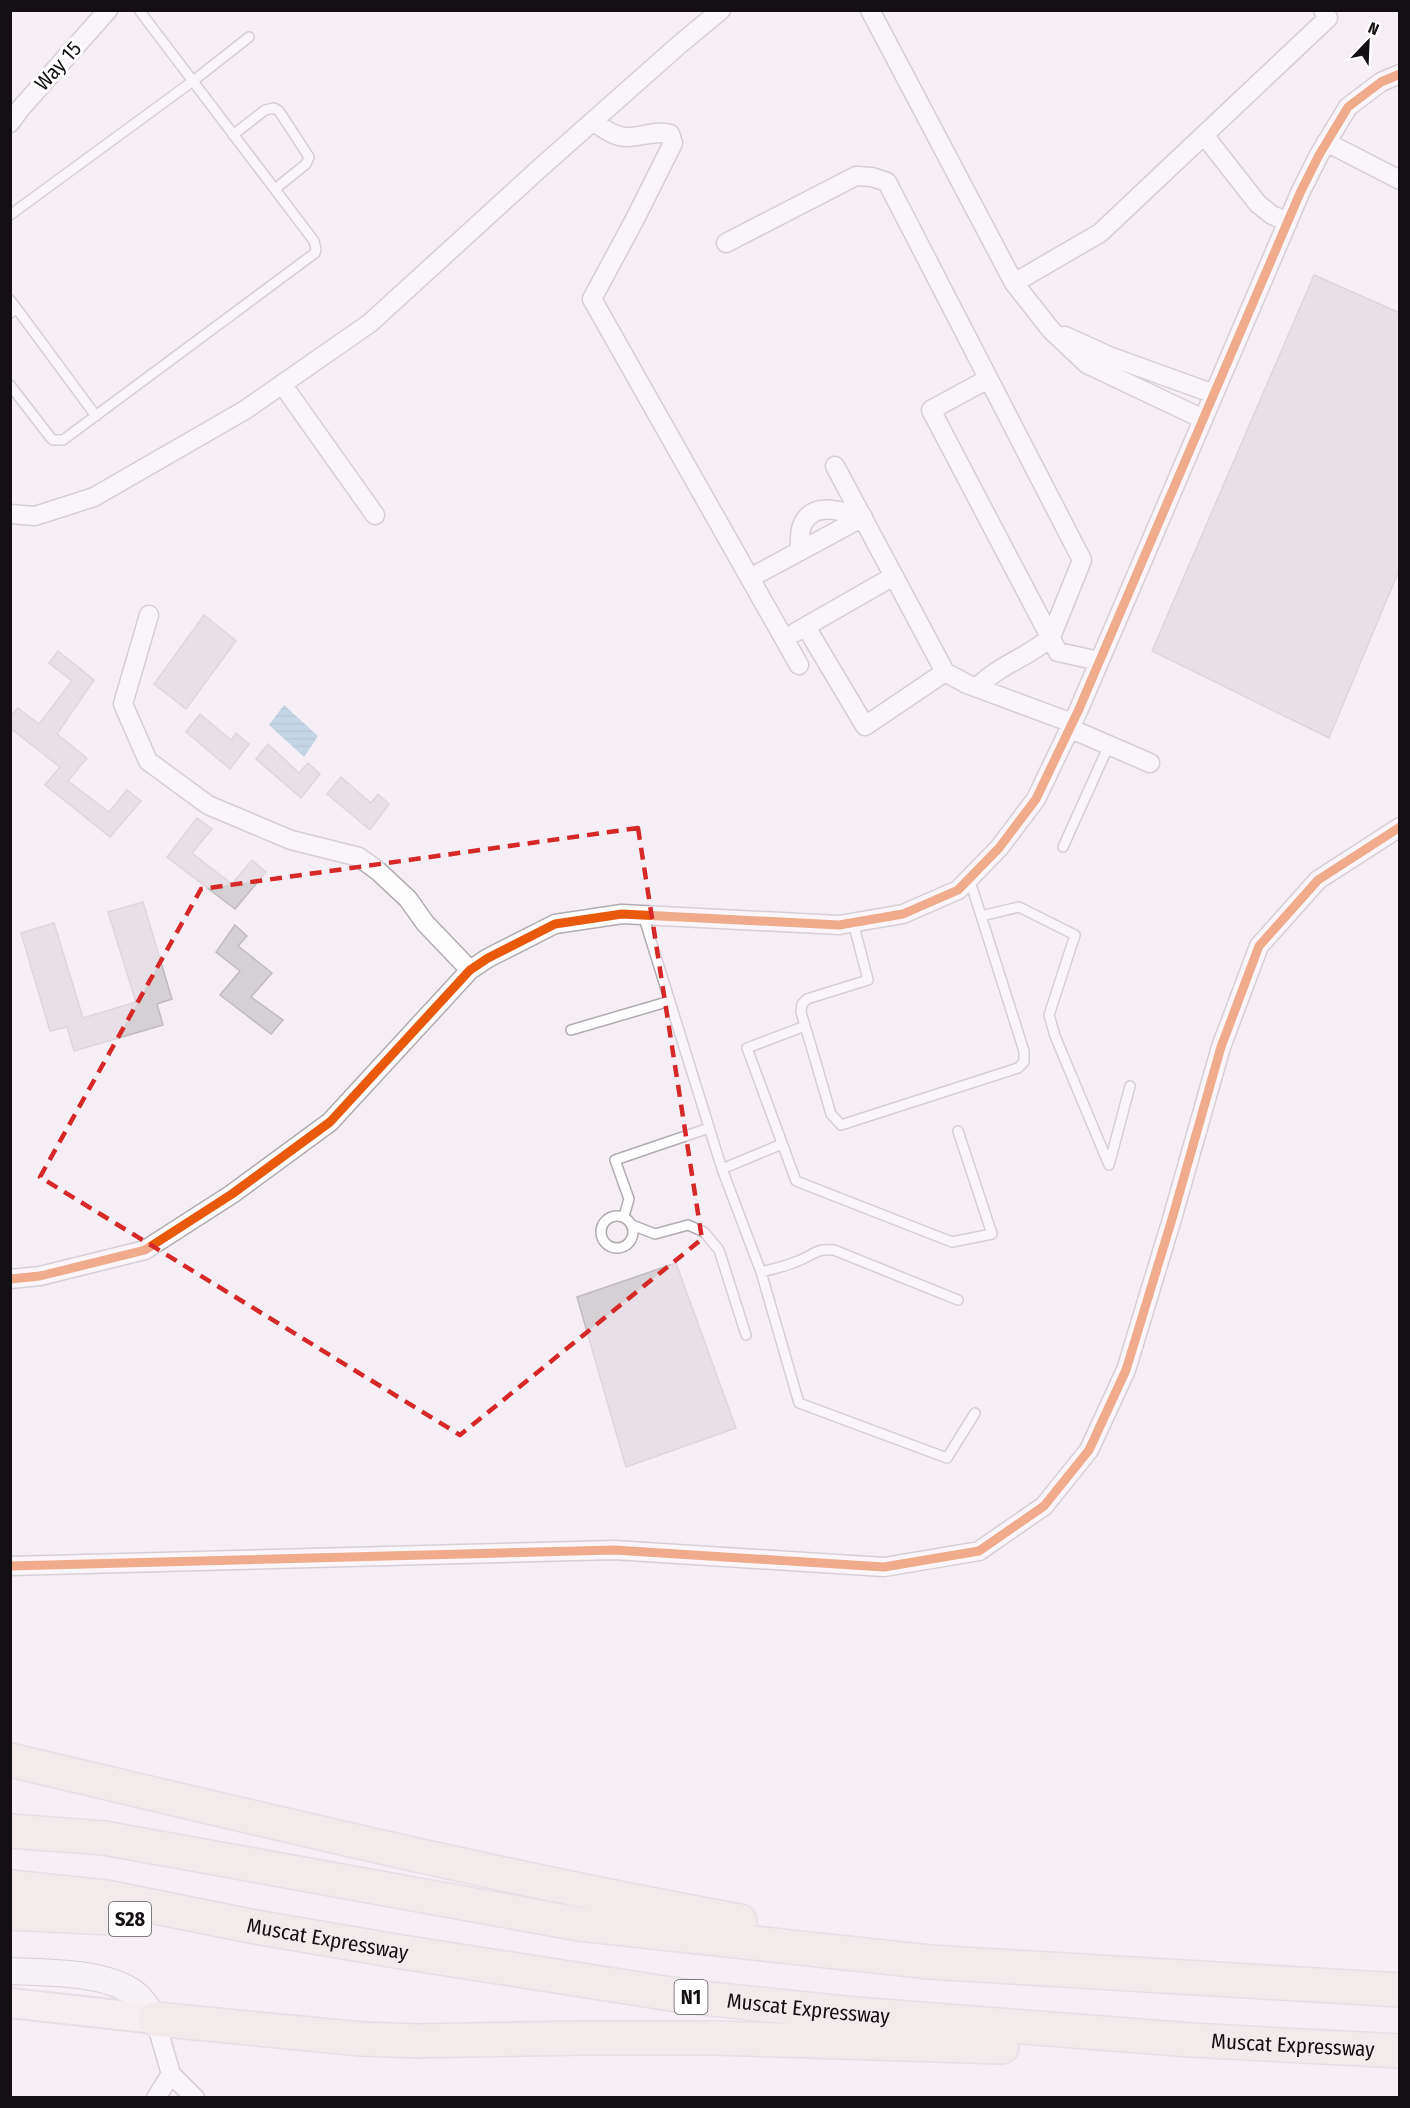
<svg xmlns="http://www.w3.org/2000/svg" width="1410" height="2108" viewBox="0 0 1410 2108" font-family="'Fira Sans Condensed',sans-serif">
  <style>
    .water { fill: url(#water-rules) }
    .building { fill: #d4d0d4; stroke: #bfbbbf; stroke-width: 1.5 }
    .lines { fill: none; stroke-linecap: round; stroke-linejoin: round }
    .service-casing { stroke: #b0acb0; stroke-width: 12 }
    .minor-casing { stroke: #b0acb0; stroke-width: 21 }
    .secondary-casing { stroke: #b0acb0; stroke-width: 28 }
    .primary-casing { stroke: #d0ced0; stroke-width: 32 }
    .motorway-casing { stroke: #d0ced0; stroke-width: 36 }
    .service { stroke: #fefdfe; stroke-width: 9 }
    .minor { stroke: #fefdfe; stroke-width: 18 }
    .secondary { stroke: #f9f5f5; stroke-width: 26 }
    .primary { stroke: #f6eeec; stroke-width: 28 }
    .motorway { stroke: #f0e4e1; stroke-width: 33 }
    .cycleway-casing { stroke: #fff; stroke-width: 13 }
    .cycleway { stroke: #e8590c; stroke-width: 9 }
    .marked { fill: none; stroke: #d62828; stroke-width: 4.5; stroke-dasharray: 12 8; stroke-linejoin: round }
    .labels { text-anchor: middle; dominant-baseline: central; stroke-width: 6; stroke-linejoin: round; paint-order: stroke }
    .shield { fill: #fff; stroke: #5a575a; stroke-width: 1.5 }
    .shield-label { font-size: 20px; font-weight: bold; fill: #130f13 }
    .street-label { font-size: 21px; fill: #130f13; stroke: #fff }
  </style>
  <defs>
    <pattern id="water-rules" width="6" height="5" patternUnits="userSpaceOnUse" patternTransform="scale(1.5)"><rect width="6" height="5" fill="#87b6ce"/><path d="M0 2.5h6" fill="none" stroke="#749bb0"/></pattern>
  </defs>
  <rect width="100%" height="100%" fill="#f5eff5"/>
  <path class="water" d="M284,705L318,736L304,757L269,725Z"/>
  <path class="building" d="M1314,275L1400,313V568L1329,738L1152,651Z
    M204,615L236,641L186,709L154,684Z
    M58,651L94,680L57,734L87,758L68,781L109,812L127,790L141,801L110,837L45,785L60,767L10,728V717L18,708L39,724L72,681L49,663Z
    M200,714L231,740L236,733L249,744L230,769L186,732Z
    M268,744L299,773L308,763L320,774L301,798L256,759Z
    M341,777L371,803L378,794L389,804L370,830L327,794Z
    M197,818L212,829L192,853L232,884L252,860L266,872L235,909L167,857Z
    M143,902L172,999L157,1004L163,1025L74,1051L67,1027L50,1031L21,933L54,923L83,1018L136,1002L108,912Z
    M235,925L247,936L238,946L272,973L251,997L283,1020L271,1034L220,995L240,971L216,952Z
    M676,1263L736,1428L626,1467L577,1297Z"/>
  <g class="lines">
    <defs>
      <path id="service" d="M233,135L265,110L274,108L279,111L309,157L306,164L275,189
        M10,215L193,81L249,37
        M10,300L17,309L10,313
        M17,309L96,416
        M10,385L50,437L53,440H63L315,253L316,249L314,241L139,10
        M1063,847L1109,745
        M643,915L722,1169L761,1272L799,1403L947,1458L975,1413
        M981,916L1019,907L1075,935L1049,1015L1055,1036L1109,1165L1130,1086
        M853,922L868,980L807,999L802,1004L801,1012L831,1114L841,1125L1018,1068L1024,1062V1051L969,878
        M805,1026L747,1048L796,1181L952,1242L992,1234L958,1131
        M571,1030L670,1001
        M722,1169L782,1144
        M624,1216L629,1199L615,1160L709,1128
        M601 1232a16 16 0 1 1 32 0a16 16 0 1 1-32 0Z
        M632,1225L655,1234L688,1225L704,1232L719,1250L746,1335
        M761,1272C774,1269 786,1266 798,1261C814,1255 816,1248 834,1250L958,1300"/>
      <path id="minor" d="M870,10L1014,283L1051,330L1087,364L1203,419
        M593,121C603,128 614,137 627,137C644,137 653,130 670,134L673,143L635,219L592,299L799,665
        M10,123L21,108L108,10
        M1204,135L1258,204L1272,215L1288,222
        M1326,142L1400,180
        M726,243L856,176L872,177L887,182L1082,560L1051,637C1029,657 998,665 977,688
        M1014,283L1100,233L1328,18L1323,10
        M1065,336L1109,356L1214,394
        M988,379L931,410L1058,652L1099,661
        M282,384L375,515
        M835,466L945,672L967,684L1072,723
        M10,514L35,516L94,497L245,410L370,323L540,168L680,44L721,10
        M750,578L863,517C842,511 812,500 802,526C799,533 800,543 800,550
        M149,615L123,704L148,761L208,805L291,840L359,857L378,871L408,899L425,923L470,970
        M806,627L865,726L945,672
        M796,632L894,576
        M1069,728L1150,763
        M10,1279L40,1276L145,1250L232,1194L330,1122L470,970L488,958L555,924L622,914L839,925L903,914L958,890L999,848L1036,799L1079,709L1300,193L1319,155L1348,107L1381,82L1400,74
        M10,1566L614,1550L884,1567L979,1551L1044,1506L1089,1450L1126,1370L1172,1219L1221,1047L1259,946L1318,880L1400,827
        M155,2019L171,2074L195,2098
        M156,2098L171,2074"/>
      <path id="secondary" d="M10,1971C48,1973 103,1971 134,1993C143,1999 149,2011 155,2019"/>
      <path id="primary" d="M10,2003L155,2019"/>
      <g id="motorway">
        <path d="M10,1760C253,1817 495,1877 740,1921"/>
        <path d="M10,1831L104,1838L579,1924L930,1962L1400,1990"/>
        <path id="s1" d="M10,1887L106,1897L250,1926L402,1952L684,1996L844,2013L1191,2040L1400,2051"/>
        <path d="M10,1913L111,1918"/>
        <path d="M155,2019L362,2039L417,2041L584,2038H716L1002,2047"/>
      </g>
    </defs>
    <use href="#service" class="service-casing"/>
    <use href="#minor" class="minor-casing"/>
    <use href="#secondary" class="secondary-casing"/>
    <use href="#primary" class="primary-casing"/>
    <use href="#motorway" class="motorway-casing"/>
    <use href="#service" class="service"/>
    <use href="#minor" class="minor"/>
    <use href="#secondary" class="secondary"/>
    <use href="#primary" class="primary"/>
    <use href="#motorway" class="motorway"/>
    <defs>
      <path id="cycleway" d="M10,1279L40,1276L145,1250L232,1194L330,1122L470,970L488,958L555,924L622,914L839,925L903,914L958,890L999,848L1036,799L1079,709L1300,193L1319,155L1348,107L1381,82L1400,74
        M10,1566L614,1550L884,1567L979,1551L1044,1506L1089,1450L1126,1370L1172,1219L1221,1047L1259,946L1318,880L1400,827"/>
    </defs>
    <use href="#cycleway" class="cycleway-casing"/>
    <use href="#cycleway" class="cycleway"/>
  </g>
  <path d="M0 0H1410V2108H0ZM638,828L702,1239L460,1435L40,1177L201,889Z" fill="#f5eff5" fill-opacity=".55" fill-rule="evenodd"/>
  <path class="marked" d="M638,828L702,1239L460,1435L40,1177L201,889Z"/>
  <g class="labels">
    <g class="shield">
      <rect x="109" y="1902" width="42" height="34" rx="4.5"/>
      <rect x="674.5" y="1980" width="33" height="34" rx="4.5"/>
    </g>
    <g class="shield-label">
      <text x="130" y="1919">S28</text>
      <text x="691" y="1997">N1</text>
    </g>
    <g class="street-label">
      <text transform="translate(58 66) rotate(-48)">Way 15</text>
      <text stroke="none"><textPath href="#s1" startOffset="322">Muscat Expressway</textPath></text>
      <text stroke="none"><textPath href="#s1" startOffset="808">Muscat Expressway</textPath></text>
      <text stroke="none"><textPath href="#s1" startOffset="1294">Muscat Expressway</textPath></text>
    </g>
  </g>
  <rect width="1410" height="2108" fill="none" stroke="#130f13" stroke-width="24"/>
  <g transform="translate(1368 42) rotate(23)" stroke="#ffffff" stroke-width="4.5" paint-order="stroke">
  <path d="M0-4.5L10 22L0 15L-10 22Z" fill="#130f13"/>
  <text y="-9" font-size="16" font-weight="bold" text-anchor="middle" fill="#130f13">N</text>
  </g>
</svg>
